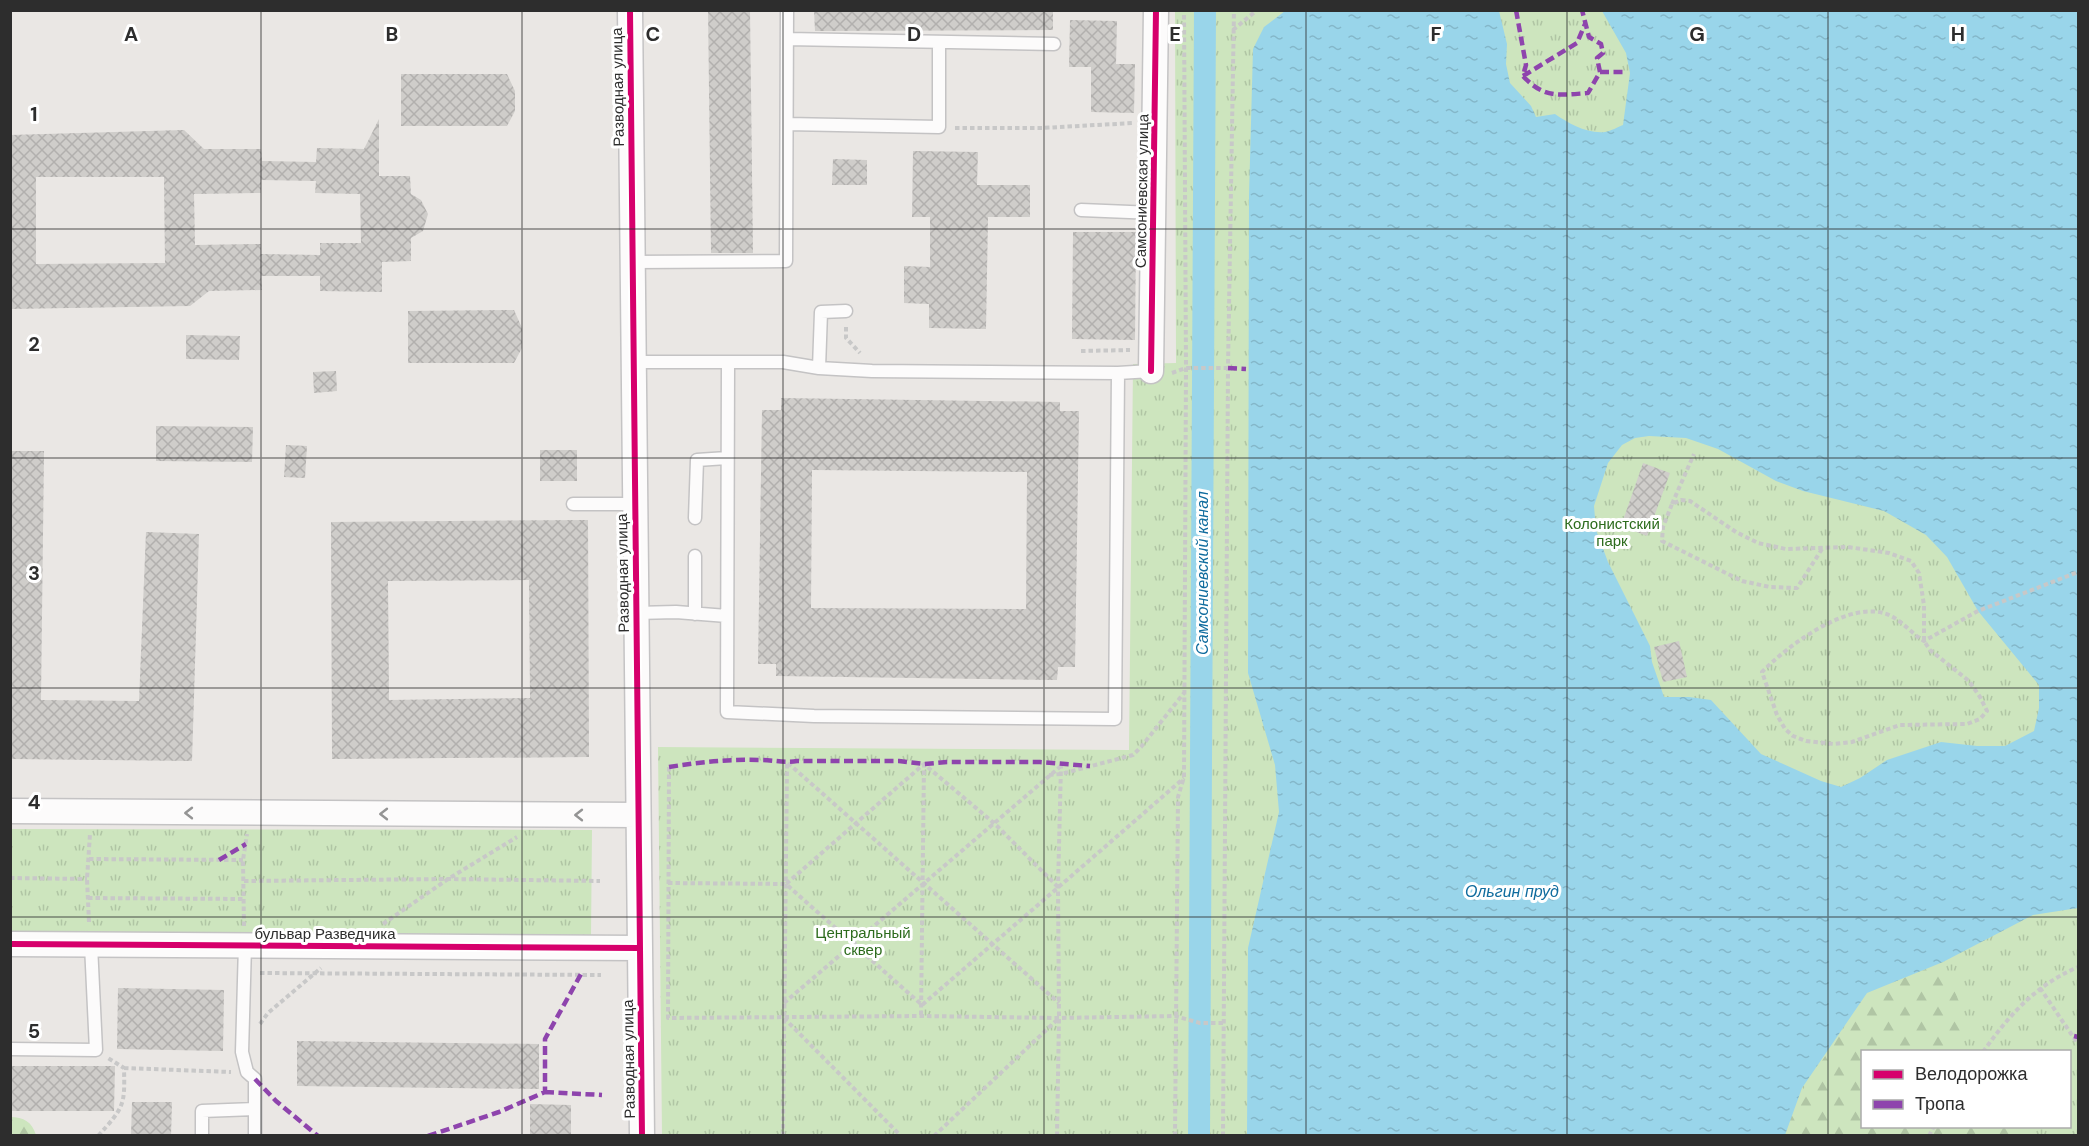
<svg xmlns="http://www.w3.org/2000/svg" width="2089" height="1146" viewBox="0 0 2089 1146" font-family="'DM Sans',sans-serif">
  <style>
    .grass { fill: url(#grass-tufts); fill-rule: evenodd }
    .forest { fill: url(#forest-firs) }
    .water { fill: url(#water-ripples); fill-rule: evenodd }
    .lines { fill: none; stroke-linecap: round; stroke-linejoin: round }
    .canal { stroke: #99d5ea; stroke-width: 22 }
    .building { fill: url(#building-cross-hatch); fill-rule: evenodd }
    .lane-casing { stroke: #c4c3c4; stroke-width: 15 }
    .street-casing { stroke: #c4c3c4; stroke-width: 27 }
    .path { stroke: #c8c8c8; stroke-width: 4; stroke-dasharray: 4.5 3; stroke-linecap: butt }
    .lane { stroke: #fcfbfb; stroke-width: 12 }
    .street { stroke: #fcfbfb; stroke-width: 24 }
    .quiet { stroke: #8e44ad; stroke-width: 4.5; stroke-dasharray: 9 4.5; stroke-linecap: butt }
    .cycleway-casing { stroke: #fff; stroke-width: 10 }
    .cycleway { stroke: #d6006c; stroke-width: 6 }
    .oneway { stroke: #949494 }
    .grid { fill: none; stroke: #2d2d2d; stroke-width: 1.5; stroke-opacity: 0.55 }
    .labels { text-anchor: middle; dominant-baseline: central; stroke-width: 6; stroke-linejoin: round; paint-order: stroke }
    .street-label { font-size: 15px; fill: #2d2d2d; stroke: #fff }
    .park-label { font-size: 15px; fill: #2c6b1c; stroke: #fff }
    .water-label { font-size: 16px; font-style: italic; fill: #106c9e; stroke: #fff }
    .grid-label { font-size: 20px; text-anchor: middle; font-weight: bold; fill: #2d2d2d; stroke: #fff; stroke-width: 6; stroke-linejoin: round; paint-order: stroke }
  </style>
  <defs>
    <pattern id="grass-tufts" width="24" height="20" patternUnits="userSpaceOnUse" patternTransform="scale(1.5)"><rect width="24" height="20" fill="#cde5be"/><path d="M3 7l-1-3M5 7V3M7 7l1-3M15 17l-1-3M17 17v-4M19 17l1-3" fill="none" stroke="#b0c5a4"/></pattern>
    <pattern id="forest-firs" width="22" height="20" patternUnits="userSpaceOnUse" patternTransform="scale(1.5)"><rect width="22" height="20" fill="#cde5be"/><path d="M5 1l3.5 6h-7zM16 11l3.5 6h-7z" fill="#b0c5a4"/></pattern>
    <pattern id="water-ripples" width="26" height="14" patternUnits="userSpaceOnUse" patternTransform="scale(1.5)"><rect width="26" height="14" fill="#99d5ea"/><path d="M2 4q2-2 4 0t4 0M15 11q2-2 4 0t4 0" fill="none" stroke="#84b7c9"/></pattern>
    <pattern id="building-cross-hatch" width="8" height="8" patternUnits="userSpaceOnUse" patternTransform="scale(1.5)"><rect width="8" height="8" fill="#cfcdca"/><path d="M0 0l8 8M0 8l8-8" fill="none" stroke="#b2b0ae"/></pattern>
  </defs>
  <rect width="100%" height="100%" fill="#eae7e4"/>
  <path class="grass" d="M1175,11H2078V1135H662L658,747L1129,750L1133,364L1176,363ZM1862,1052H2070V1126H1862Z
    M11,829L592,830L591,937L11,932Z"/>
  <path class="forest" d="M1943,962L1970,1029L1955,1051L1862,1052V1126L2016,1127L2014,1135L1784,1136L1788,1112L1867,993Z
    M10,1117C24,1117 32,1122 36,1135H11Z"/>
  <path class="water" d="M1285,11H1499L1507,44L1506,64L1510,83L1531,106L1536,117L1555,114C1568,123 1587,134 1605,132C1611,131 1618,127 1623,125L1630,73L1626,53L1602,11H2078V908L2033,915L1943,962L1867,993L1802,1088L1785,1135H1247L1248,948L1279,812L1275,765L1248,673L1249,196L1253,49L1264,27ZM1649,436L1686,438L1718,449L1776,481L1803,491L1884,511L1926,535L1947,557L1978,611L2039,685V708L2034,731L2005,746H1977L1941,742L1887,760L1860,778L1841,787L1821,781L1761,754L1711,700L1689,697H1664L1652,662L1650,646L1608,562L1596,530L1594,506L1608,463L1622,445L1635,438Z"/>
  <g class="lines">
    <path class="canal" d="M1199,1136L1205,10"/>
  </g>
  <path class="building" d="M708,10H750L753,253H711Z
    M814,10H1053V30L815,31Z
    M1070,20L1117,21L1116,64H1135L1134,113L1091,112V67H1069Z
    M401,74H507L515,91V111L507,126H401Z
    M379,119V176H410L411,194L421,200L428,214L423,231L411,238V261L382,262V292L320,291V276H261L262,290L209,291L190,306L10,309V135L184,130L204,149H261L262,161L316,162L317,148L364,149ZM36,177H164L165,263L36,264ZM261,180L316,181L315,193L360,194L361,243H320V255L261,254V244L195,245L194,194L261,193Z
    M913,151L978,152L977,185H1030V217H988L986,329L929,328V304L904,303V266L930,267V217H912Z
    M833,159L867,160V185H832Z
    M1073,232H1136L1135,340L1072,339Z
    M514,310L522,328V348L514,363H408V311Z
    M186,335L240,336L239,360L186,359Z
    M336,371L337,391L314,393L313,372Z
    M781,398L1060,402V411H1079L1075,667H1058L1057,680L776,676V664H758L762,410H781ZM812,470L1027,472L1026,609L811,608Z
    M156,426L253,427L252,462L156,461Z
    M286,445L307,446L305,478L284,477Z
    M540,450H577V481H540Z
    M10,451H44L41,700L139,701L146,532L199,534L192,761L10,759Z
    M1643,463L1670,473L1647,536L1621,526Z
    M588,520L589,757L332,759L331,522ZM529,580L530,698L389,700L388,581Z
    M1679,641L1687,677L1663,682L1654,647Z
    M118,988L224,990L223,1051L117,1049Z
    M297,1041L539,1044V1089L297,1086Z
    M10,1066H115L114,1111H10Z
    M132,1102H172L171,1136H131Z
    M530,1104L571,1105V1136H530Z"/>
  <g class="lines">
    <defs>
      <path id="lane" d="M787,39L1054,44
        M787,124L939,127V42
        M1081,210L1154,213
        M632,262L786,261L787,10
        M633,362H783L819,368L872,371L1118,373L1115,719L814,716L727,712L728,362
        M819,368L821,312L846,311
        M1118,373L1151,371
        M573,504H635
        M695,518L697,460L727,458
        M695,556V614
        M636,613L676,612L727,616
        M245,945L242,1052L247,1072L255,1079V1136
        M10,1049L96,1050L91,945
        M202,1136V1111L255,1109"/>
      <path id="street" d="M630,10L642,1136
        M1151,371L1156,10
        M10,811L638,815
        M10,944L639,948"/>
    </defs>
    <use href="#lane" class="lane-casing"/>
    <use href="#street" class="street-casing"/>
    <path class="path" d="M1233,30L1257,10
      M955,128H1042L1133,123
      M846,327V338L860,353
      M1081,351L1130,350
      M1172,373L1186,368H1228
      M1672,504L1694,454
      M1822,549L1797,588H1794L1770,587L1742,581L1662,541L1663,527L1672,504L1681,500L1690,501L1736,532L1758,543L1786,549L1848,547L1889,553L1911,561L1919,573L1924,605V641L1930,650L1969,681L1980,697L1987,711L1980,719L1967,724L1900,725L1852,742L1834,744L1806,741L1793,736L1785,729L1777,715L1762,672C1787,646 1853,596 1891,616C1903,622 1912,634 1924,641L1978,611L2078,572
      M788,763L1059,1003
      M669,767L668,1018L921,1016L1059,1018L1175,1016L1200,1023H1223
      M1049,775L1061,774L1133,755L1141,747L1184,693
      M89,859L243,860
      M10,878L87,879
      M244,881L448,879L600,881
      M668,883L786,884
      M1058,887L995,824L924,764L786,884L922,1005C1009,930 1097,854 1184,778
      M88,898L243,899
      M89,922L87,879L90,834
      M383,924L448,879L517,837
      M244,926L243,860L247,834
      M260,973L601,975
      M2040,988L2078,1044
      M784,1003L1061,766
      M921,1015L924,765
      M784,1018L901,1136
      M260,1024L268,1013L321,968
      M1983,1052C2009,1015 2036,985 2078,967
      M124,1068L231,1072
      M98,1136C124,1107 125,1106 124,1068L108,1058
      M783,1136L787,763
      M934,1136L1059,1018
      M1057,1136L1059,1018L1058,887L1061,765
      M1175,1136L1178,797L1184,777L1186,368L1184,10
      M1223,1136L1228,368L1234,10
      M1929,1136L1934,1126"/>
    <use href="#lane" class="lane"/>
    <use href="#street" class="street"/>
    <path class="quiet" d="M1516,10L1526,65L1523,76C1544,99 1560,95 1588,93L1600,72L1597,58L1603,53L1601,44L1589,37L1582,10
      M1600,72H1627
      M1523,76L1577,43L1585,24
      M1228,368L1246,369
      M669,767C700,762 729,759 760,760C773,760 784,763 797,761H899L924,764L947,762H1040L1090,766
      M219,860L246,844
      M2074,1036L2078,1037
      M255,1079L276,1101L318,1136
      M545,1092L602,1095
      M428,1136L499,1112L545,1092V1039L581,974"/>
    <defs>
      <path id="cycleway" d="M630,10L642,1136
        M1151,371L1156,10
        M10,944L639,948"/>
    </defs>
    <use href="#cycleway" class="cycleway-casing"/>
    <use href="#cycleway" class="cycleway"/>
  </g>
  <defs><path id="oneway-chevron" d="M-2-3.5L2.5 0L-2 3.5" fill="none" stroke-width="1.6" stroke-linecap="round" stroke-linejoin="round" transform="scale(1.5)"/></defs>
  <g class="oneway">
    <use href="#oneway-chevron" transform="translate(189 813) rotate(-180)"/>
    <use href="#oneway-chevron" transform="translate(384 814) rotate(-180)"/>
    <use href="#oneway-chevron" transform="translate(579 815) rotate(-180)"/>
  </g>
  <path class="grid" d="M261,10V1136M522,10V1136M783,10V1136M1044,10V1136M1306,10V1136M1567,10V1136M1828,10V1136M10,229H2078M10,458H2078M10,688H2078M10,917H2078"/>
  <g class="labels">
    <g class="street-label">
      <text transform="translate(618 87) rotate(-91)">Разводная улица</text>
      <text transform="translate(1142 191) rotate(-89)">Самсониевская улица</text>
      <text transform="translate(623 573) rotate(-91)">Разводная улица</text>
      <text x="325" y="934">бульвар Разведчика</text>
      <text transform="translate(629 1059) rotate(-91)">Разводная улица</text>
    </g>
    <g class="park-label">
      <text x="1612" y="524">Колонистский<tspan x="1612" dy="17">парк</tspan></text>
      <text x="863" y="933">Центральный<tspan x="863" dy="17">сквер</tspan></text>
    </g>
    <g class="water-label">
      <text transform="translate(1202 573) rotate(-90)">Самсониевский канал</text>
      <text x="1512" y="891">Ольгин пруд</text>
    </g>
  </g>
  <g class="grid-label">
    <text x="131" y="41">A</text>
    <text x="392" y="41">B</text>
    <text x="653" y="41">C</text>
    <text x="914" y="41">D</text>
    <text x="1175" y="41">E</text>
    <text x="1436" y="41">F</text>
    <text x="1697" y="41">G</text>
    <text x="1958" y="41">H</text>
    <text x="34" y="121">1</text>
    <text x="34" y="351">2</text>
    <text x="34" y="580">3</text>
    <text x="34" y="809">4</text>
    <text x="34" y="1038">5</text>
  </g>
  <rect width="2089" height="1146" fill="none" stroke="#2d2d2d" stroke-width="24"/>
  <rect x="1861" y="1050" width="210" height="78" fill="#ffffff" stroke="#ababab" stroke-width="1.5"/>
  <rect x="1873" y="1070" width="30" height="9" fill="#d6006c" stroke="#ababab" stroke-width="1.5"/>
  <text x="1915" y="1080" font-size="18" fill="#2d2d2d">Велодорожка</text>
  <rect x="1873" y="1100" width="30" height="9" fill="#8e44ad" stroke="#ababab" stroke-width="1.5"/>
  <text x="1915" y="1110" font-size="18" fill="#2d2d2d">Тропа</text>
</svg>
